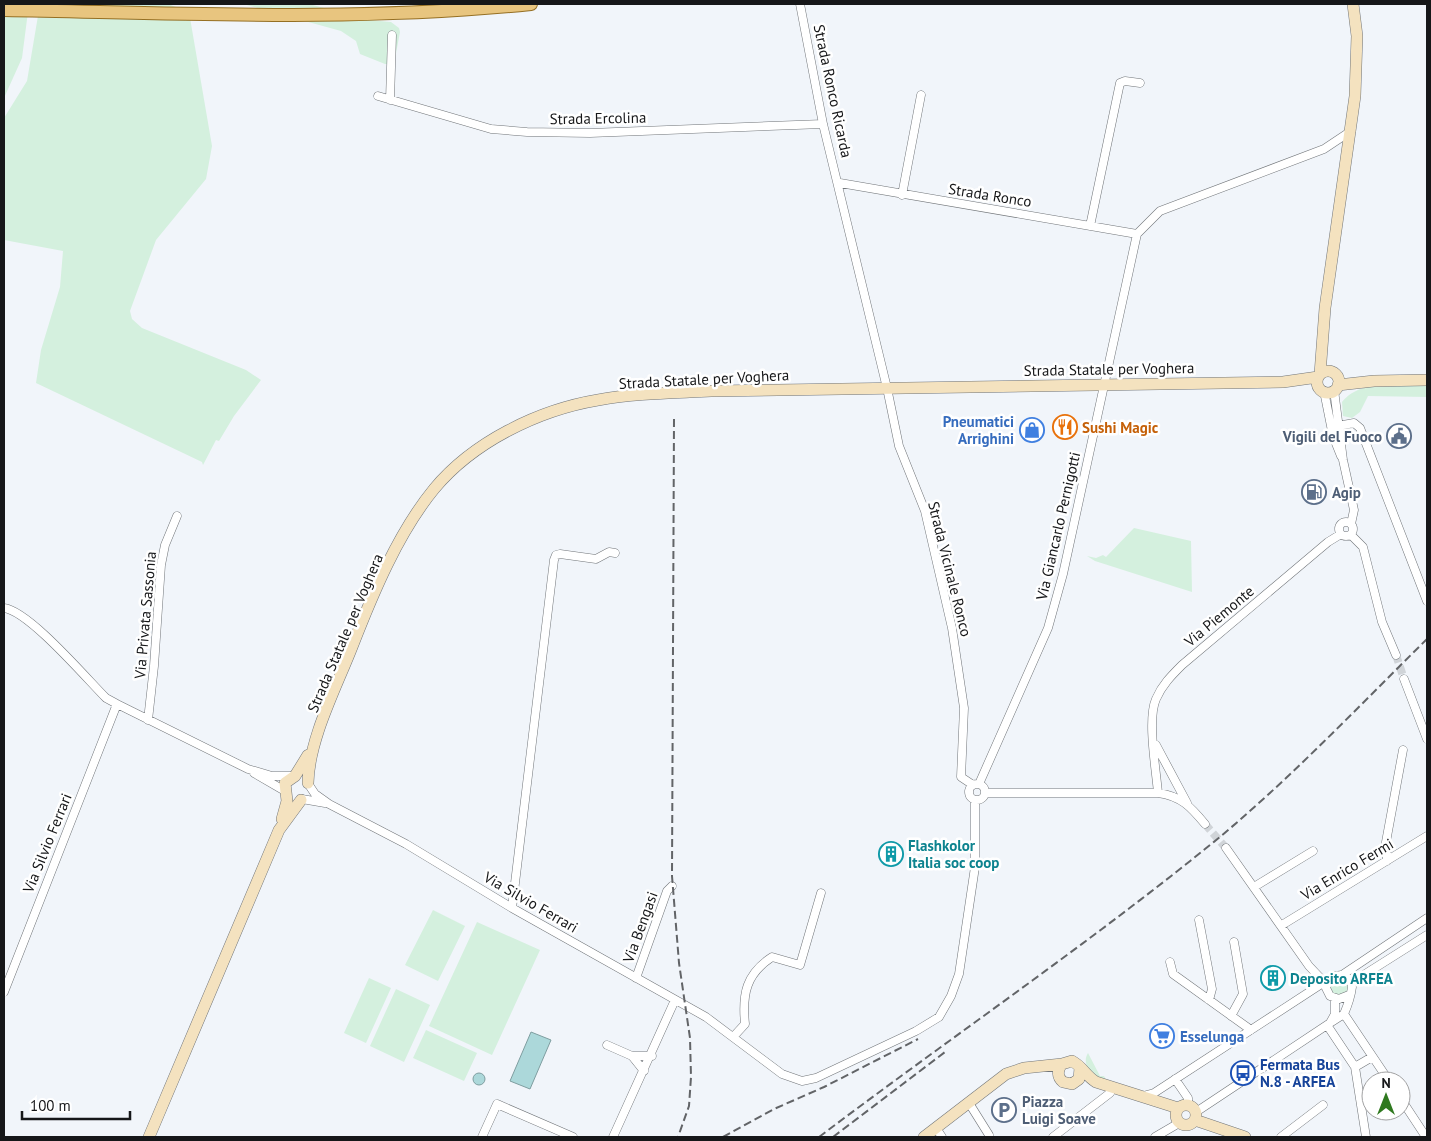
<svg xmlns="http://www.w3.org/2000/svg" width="1431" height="1141" viewBox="0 0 1431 1141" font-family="'PT Sans',sans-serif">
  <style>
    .green { fill: #d4f0de }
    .water { fill: #acd8da; stroke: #7f9ea0 }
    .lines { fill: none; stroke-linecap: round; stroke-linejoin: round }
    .street-tunnel { stroke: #d0d4d8; stroke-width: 8; stroke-dasharray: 8 4; stroke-linecap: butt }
    .street-casing { stroke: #717579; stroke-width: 9 }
    .secondary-casing { stroke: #717579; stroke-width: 12 }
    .primary-casing { stroke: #956f23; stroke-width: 14 }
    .street { stroke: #fff; stroke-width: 8 }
    .secondary { stroke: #f4e2bf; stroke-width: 11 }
    .primary { stroke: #e8c57f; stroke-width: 12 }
    .rail { stroke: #626467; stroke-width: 2; stroke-dasharray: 8 4; stroke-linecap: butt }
    .labels { text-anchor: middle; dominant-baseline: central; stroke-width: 5; stroke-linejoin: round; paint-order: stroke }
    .street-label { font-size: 15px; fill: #161719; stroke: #fff }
    .shop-label { font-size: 15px; font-weight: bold; fill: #366cbe; stroke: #fff; text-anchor: end }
    .food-label { font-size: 15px; font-weight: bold; fill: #c56008; stroke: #fff; text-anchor: start }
    .service-label { font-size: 15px; font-weight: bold; fill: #4e5e75; stroke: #fff; text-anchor: start }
    .culture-label { font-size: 15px; font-weight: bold; fill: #0d838f; stroke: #fff; text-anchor: start }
    .transit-label { font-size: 15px; font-weight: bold; fill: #164399; stroke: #fff; text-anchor: start }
  </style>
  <rect width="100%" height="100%" fill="#f1f5fa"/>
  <path class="green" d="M4,4H29L22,58L4,98Z
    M40,4H168L189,12L212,146L206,179L156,240L130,311L132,319L142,328L246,370L261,380L234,416L219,441L216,440L203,465L202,462L36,383L41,350L60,287L63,251L4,240V118L27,81Z
    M243,4H309L369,20L391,22L399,28L400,32L394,64H385L360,54L356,41L341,31Z
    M1427,386V397L1368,396L1360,412L1352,418L1343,416L1342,402C1361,378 1400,386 1427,386Z
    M1134,528L1191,541L1192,592L1095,561L1087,556L1096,558L1103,555L1106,557Z
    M433,910L465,926L438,981L405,965Z
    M477,922L540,950L492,1055L429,1026Z
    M369,978L391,988L366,1043L344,1033Z
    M1330 987a9 9 0 1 1 18 0a9 9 0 1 1-18 0Z
    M396,989L430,1005L404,1062L370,1046Z
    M426,1030L477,1053L464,1081L413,1058Z
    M1088,1053L1100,1076H1104L1106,1080C1095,1077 1080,1066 1088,1053Z"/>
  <path class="water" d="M531,1032L551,1040L530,1089L510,1081Z
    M473 1079a6 6 0 1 1 12 0a6 6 0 1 1-12 0Z"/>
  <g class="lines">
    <path class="street-tunnel" d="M1396,655L1404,679
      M1205,824L1226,848"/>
    <defs>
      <path id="street" d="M800,4L823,124L887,388L899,446L925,511L952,628L964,708L961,777L973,785
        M378,96L491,129L527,132L590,133L823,124
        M390,100L392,35
        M840,183L1137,234
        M902,195L921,95
        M1090,226L1120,83L1125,81L1140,83
        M1334,390L1343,460L1354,510L1351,524
        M1324,391L1333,436L1341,456
        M1332,427L1354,423L1360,428L1427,601
        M1339 529a7 7 0 1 1 14 0a7 7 0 1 1-14 0Z
        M1351,535L1363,547L1382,622L1396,655
        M4,608C29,611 86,678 106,698L117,704L248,769L272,776H293
        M1404,679L1427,739
        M148,720L154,666L161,565L165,545L177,516
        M1156,745L1187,803
        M254,773L285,791
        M969 792a8 8 0 1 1 16 0a8 8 0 1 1-16 0Z
        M979,784L1048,628L1063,574L1137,234L1160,211L1324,149L1351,131
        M309,785L315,794L329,804L406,844L512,908L706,1017L782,1074L802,1081L816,1078L916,1031L939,1017L951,996L959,974L975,867V800
        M985,793H1158C1181,796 1191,807 1205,824
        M1158,793C1156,769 1147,719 1156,699C1162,685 1171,676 1182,665L1328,542L1341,534
        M302,799L325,803
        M1226,848L1309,966L1327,985
        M1387,861L1386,842L1403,750
        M1254,887L1313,851
        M512,908L554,560L556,555L560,554L596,559L609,552L615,553
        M1199,920L1212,989L1209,1000
        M1282,925L1427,836
        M1170,962L1173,974L1251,1030
        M1342,975L1427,918
        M636,978L667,891L672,886
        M1351,983L1427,935
        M4,992L117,704
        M1344,1014L1389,1081
        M1231,1016L1243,994L1234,942
        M1330,1023L1344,1014C1347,1007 1351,995 1352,987C1352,970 1328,972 1326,988L1330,996L1339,999L1349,995
        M1327,1025L1355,1067
        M734,1036L745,1024C742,994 746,974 772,957L800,965L821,893
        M607,1045L632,1056H652
        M632,1056L644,1071
        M1175,1079L1188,1098V1105
        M1143,1096L1154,1093L1323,983
        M1401,1099L1426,1137
        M969,1103L989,1135
        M1196,1112L1330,1023L1335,1014V999
        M936,1128L942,1137
        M482,1137L497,1104L573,1137
        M613,1137L675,1000
        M1053,1137L1110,1093
        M1155,1137L1179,1123
        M1281,1137L1323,1105
        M1366,1137L1355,1067L1372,1057"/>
      <path id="secondary" d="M1317 382a11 11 0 1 1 22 0a11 11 0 1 1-22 0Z
        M1320,374L1325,308L1355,96L1357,36L1353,4
        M1338,385L1374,381L1427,380
        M308,783C309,739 336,688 352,647C373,593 398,533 434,489C473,442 538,410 598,400C635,393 673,393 711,391L1283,382L1318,377
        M282,819L287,801L285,783L295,776L308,755
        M1080,1068L1079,1079L1072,1084L1063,1082C1057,1077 1057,1070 1062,1064L1072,1061C1082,1066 1086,1076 1096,1082L1178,1108
        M1176 1115a10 10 0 1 1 20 0a10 10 0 1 1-20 0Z
        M1195,1120L1245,1137
        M149,1137L279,830L301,800
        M924,1137L1006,1074L1024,1068L1062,1064"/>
      <path id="primary" d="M4,10C179,13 356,22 531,4"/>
    </defs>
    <use href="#street" class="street-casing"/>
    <use href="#secondary" class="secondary-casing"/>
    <use href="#primary" class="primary-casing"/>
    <use href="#street" class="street"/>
    <use href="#secondary" class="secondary"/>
    <use href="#primary" class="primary"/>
    <path class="rail" d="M674,419L672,876L679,963L690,1038L691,1077L689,1106L678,1137
      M723,1137L774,1109L824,1087L918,1039
      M819,1137C950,1038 1087,945 1215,841C1290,779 1358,707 1427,639
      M833,1137L945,1052"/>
  </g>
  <defs>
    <symbol id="restaurant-ring" viewBox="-11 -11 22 22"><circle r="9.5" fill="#fff" stroke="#e8710a" stroke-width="1.5"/><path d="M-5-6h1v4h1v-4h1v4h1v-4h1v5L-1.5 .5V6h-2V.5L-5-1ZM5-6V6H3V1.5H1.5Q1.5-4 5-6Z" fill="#e8710a"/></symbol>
    <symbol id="shop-ring" viewBox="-11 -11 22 22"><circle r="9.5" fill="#fff" stroke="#3f7fe0" stroke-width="1.5"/><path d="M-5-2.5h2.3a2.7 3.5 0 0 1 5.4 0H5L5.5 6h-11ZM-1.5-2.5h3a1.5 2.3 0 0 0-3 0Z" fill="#3f7fe0"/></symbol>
    <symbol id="civic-ring" viewBox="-11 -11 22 22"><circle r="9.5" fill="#fff" stroke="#5c6f8a" stroke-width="1.5"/><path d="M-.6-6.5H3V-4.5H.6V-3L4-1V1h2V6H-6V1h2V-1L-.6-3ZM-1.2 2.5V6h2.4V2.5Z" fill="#5c6f8a"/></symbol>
    <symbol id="fuel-ring" viewBox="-11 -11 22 22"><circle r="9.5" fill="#fff" stroke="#5c6f8a" stroke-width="1.5"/><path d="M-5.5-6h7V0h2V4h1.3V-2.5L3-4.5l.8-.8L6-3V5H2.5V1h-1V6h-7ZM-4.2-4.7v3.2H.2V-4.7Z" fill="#5c6f8a"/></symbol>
    <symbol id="building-ring" viewBox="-11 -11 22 22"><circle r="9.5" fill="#fff" stroke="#0f9aa8" stroke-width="1.5"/><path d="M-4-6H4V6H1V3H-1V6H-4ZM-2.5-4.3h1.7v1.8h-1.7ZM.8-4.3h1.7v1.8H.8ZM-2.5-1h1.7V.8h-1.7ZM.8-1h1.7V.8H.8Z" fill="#0f9aa8"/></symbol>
    <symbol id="supermarket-ring" viewBox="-11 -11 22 22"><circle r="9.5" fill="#fff" stroke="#3f7fe0" stroke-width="1.5"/><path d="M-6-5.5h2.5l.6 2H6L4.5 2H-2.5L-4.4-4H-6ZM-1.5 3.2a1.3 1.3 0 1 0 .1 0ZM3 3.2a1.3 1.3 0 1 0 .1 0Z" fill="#3f7fe0"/></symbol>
    <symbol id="bus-ring" viewBox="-11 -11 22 22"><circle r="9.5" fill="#fff" stroke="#1a4fb4" stroke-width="1.5"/><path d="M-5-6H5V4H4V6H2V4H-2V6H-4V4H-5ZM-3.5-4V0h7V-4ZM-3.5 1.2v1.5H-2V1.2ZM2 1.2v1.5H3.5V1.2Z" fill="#1a4fb4"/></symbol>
    <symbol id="parking-ring" viewBox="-11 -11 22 22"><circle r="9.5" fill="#fff" stroke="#5c6f8a" stroke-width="1.5"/><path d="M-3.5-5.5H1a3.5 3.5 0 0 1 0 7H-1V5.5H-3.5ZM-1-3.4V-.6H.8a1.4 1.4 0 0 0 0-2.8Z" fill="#5c6f8a"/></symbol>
  </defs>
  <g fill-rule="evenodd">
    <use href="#restaurant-ring" x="1051" y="413" width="28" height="28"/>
    <use href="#shop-ring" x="1018" y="416" width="28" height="28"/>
    <use href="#civic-ring" x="1385" y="422" width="28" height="28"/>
    <use href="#fuel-ring" x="1300" y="478" width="28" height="28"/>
    <use href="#building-ring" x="877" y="840" width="28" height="28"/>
    <use href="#building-ring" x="1259" y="964" width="28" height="28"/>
    <use href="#supermarket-ring" x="1148" y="1022" width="28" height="28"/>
    <use href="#bus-ring" x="1229" y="1059" width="28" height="28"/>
    <use href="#parking-ring" x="990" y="1096" width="28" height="28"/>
  </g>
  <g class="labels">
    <g class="street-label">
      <text transform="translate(833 91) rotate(78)">Strada Ronco Ricarda</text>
      <text transform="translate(598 118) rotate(-1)">Strada Ercolina</text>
      <text transform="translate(990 195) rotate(9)">Strada Ronco</text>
      <text transform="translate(1109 369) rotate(-1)">Strada Statale per Voghera</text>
      <text transform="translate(704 379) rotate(-3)">Strada Statale per Voghera</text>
      <text transform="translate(1058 526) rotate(-77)">Via Giancarlo Pernigotti</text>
      <text transform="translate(950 569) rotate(76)">Strada Vicinale Ronco</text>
      <text transform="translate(145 615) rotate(-85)">Via Privata Sassonia</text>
      <text transform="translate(1219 616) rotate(-40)">Via Piemonte</text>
      <text transform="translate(345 633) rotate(-67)">Strada Statale per Voghera</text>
      <text transform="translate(47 843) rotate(-68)">Via Silvio Ferrari</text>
      <text transform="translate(1347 869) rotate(-31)">Via Enrico Fermi</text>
      <text transform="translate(531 902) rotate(30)">Via Silvio Ferrari</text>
      <text transform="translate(640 927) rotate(-70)">Via Bengasi</text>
    </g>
    <g class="shop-label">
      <text x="1014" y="421">Pneumatici<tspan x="1014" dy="17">Arrighini</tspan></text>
      <text x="1180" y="1036" text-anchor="start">Esselunga</text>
    </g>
    <g class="food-label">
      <text x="1082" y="427">Sushi Magic</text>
    </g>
    <g class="service-label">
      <text x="1382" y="436" text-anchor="end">Vigili del Fuoco</text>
      <text x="1332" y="492">Agip</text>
      <text x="1022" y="1101">Piazza<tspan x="1022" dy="17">Luigi Soave</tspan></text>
    </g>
    <g class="culture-label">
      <text x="908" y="845">Flashkolor<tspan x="908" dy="17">Italia soc coop</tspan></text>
      <text x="1290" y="978">Deposito ARFEA</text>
    </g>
    <g class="transit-label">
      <text x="1260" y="1064">Fermata Bus<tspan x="1260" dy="17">N.8 - ARFEA</tspan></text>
    </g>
  </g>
  <rect width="1431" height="1141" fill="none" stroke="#161719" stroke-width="10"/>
  <g transform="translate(1386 1096)"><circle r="24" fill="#ffffff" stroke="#a2a2a3"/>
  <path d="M0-4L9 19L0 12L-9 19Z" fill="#2f791f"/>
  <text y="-8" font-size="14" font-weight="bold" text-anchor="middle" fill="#161719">N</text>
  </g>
  <path d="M22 1111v8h108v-8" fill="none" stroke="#161719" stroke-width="2.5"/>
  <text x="30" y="1111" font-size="15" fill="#161719" stroke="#ffffff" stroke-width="4" paint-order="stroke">100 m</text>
</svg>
